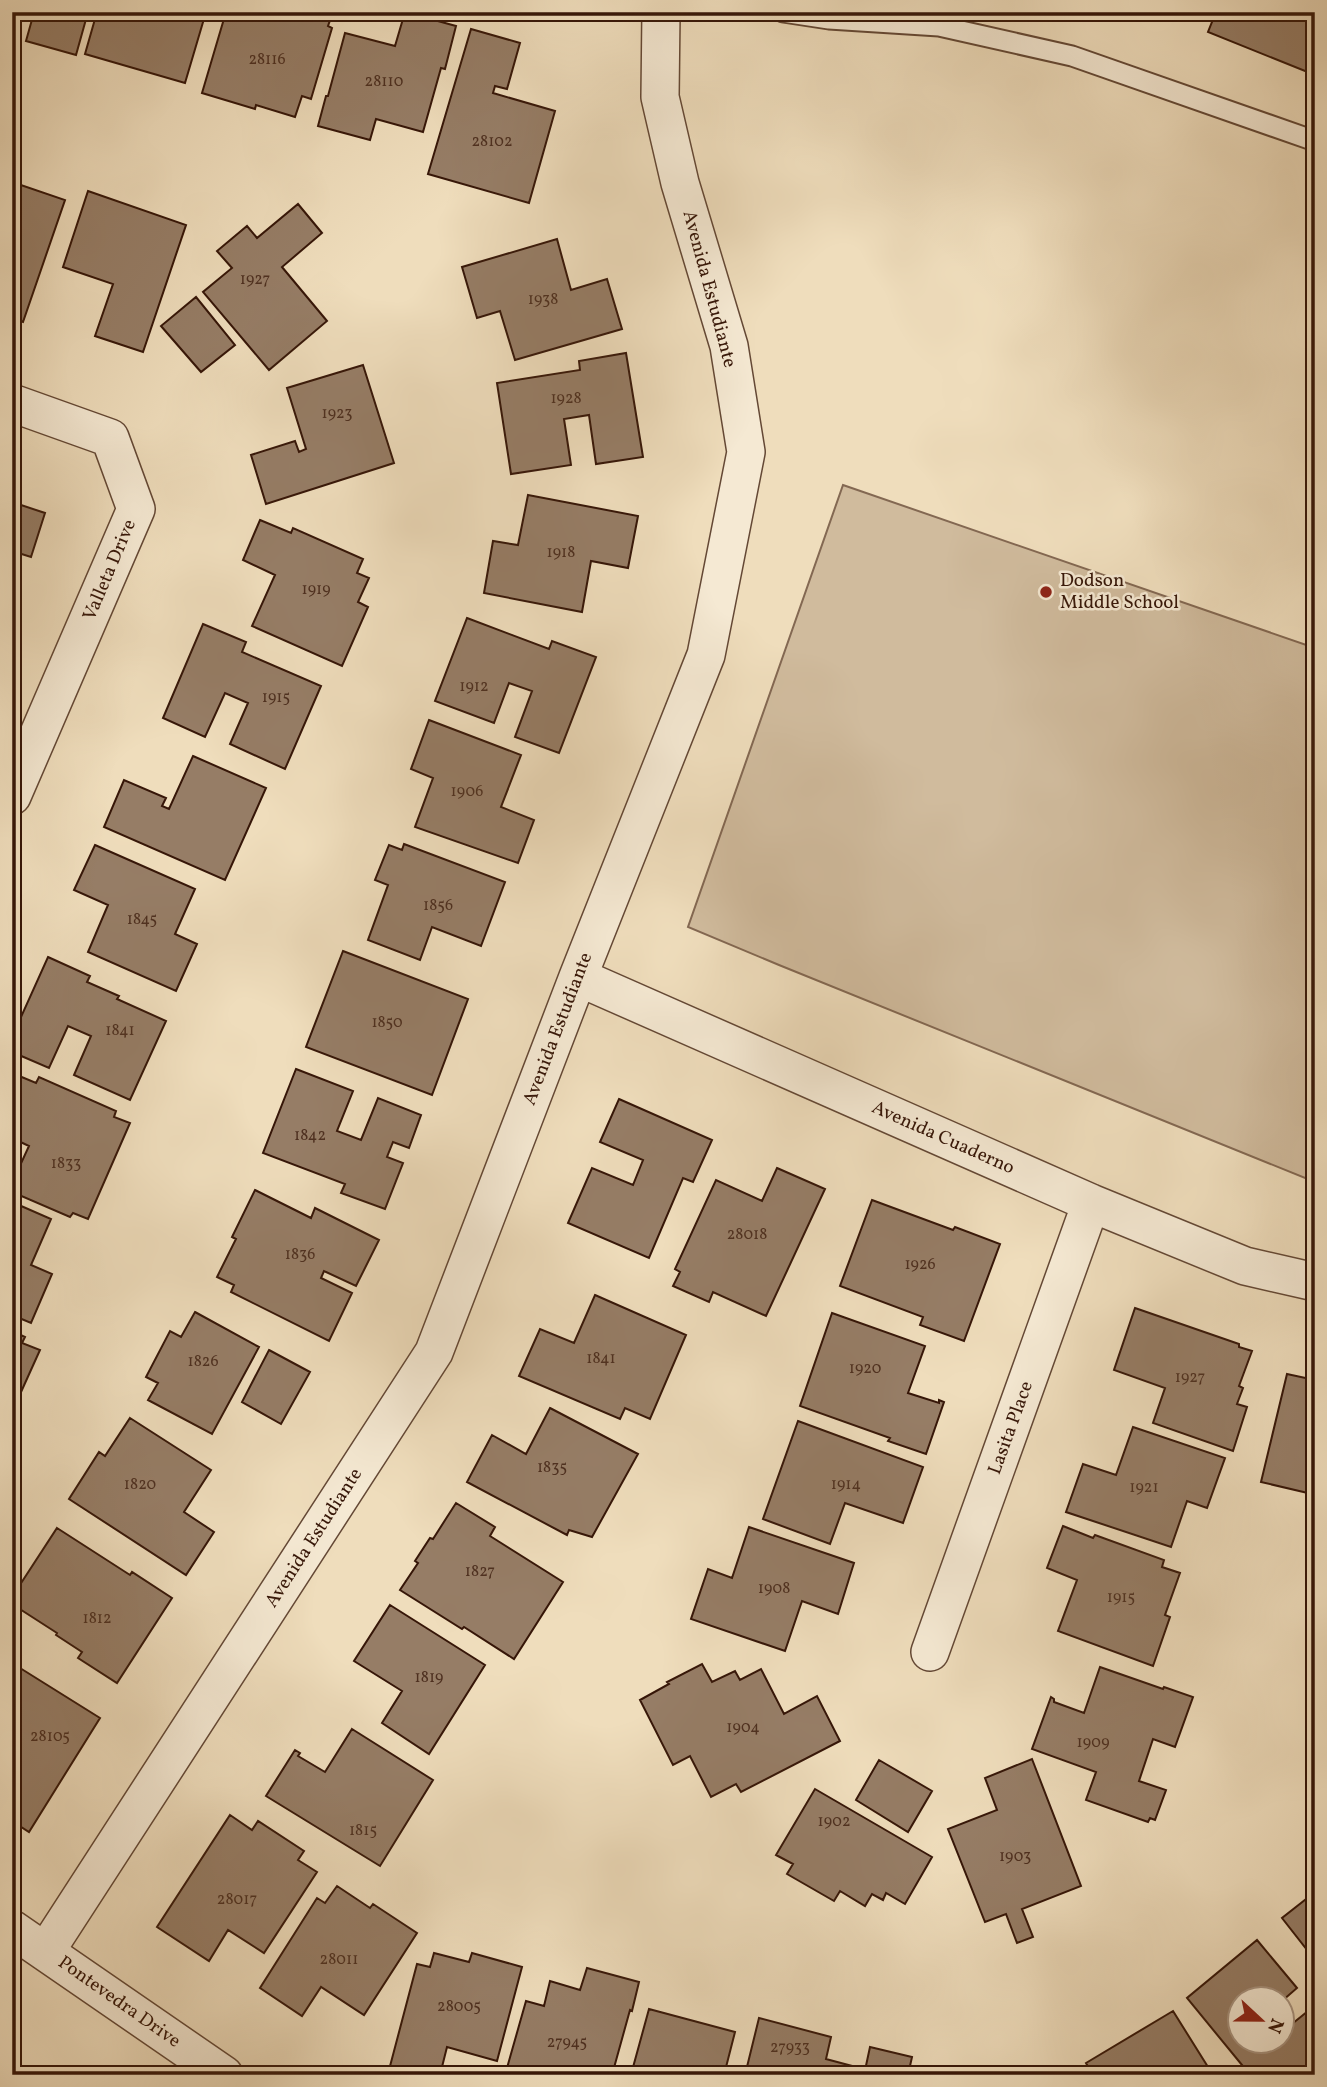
<svg xmlns="http://www.w3.org/2000/svg" width="1327" height="2087" viewBox="0 0 1327 2087" font-family="Vollkorn,serif">
  <style>
    .green { fill: #d0bb9d; stroke: #836852; stroke-width: 2 }
    .building { fill: #967d66; stroke: #361608; stroke-width: 2 }
    .lines { fill: none; stroke-linecap: round; stroke-linejoin: round }
    .lane-casing { stroke: #644835; stroke-width: 23 }
    .street-casing { stroke: #644835; stroke-width: 40 }
    .lane { stroke: #f5e9d3; stroke-width: 19 }
    .street { stroke: #f5e9d3; stroke-width: 37 }
    .poi-dot { fill: #8f2418; stroke: #f5e9d3; stroke-width: 2.5 }
    .labels { text-anchor: middle; dominant-baseline: central; stroke-width: 5; stroke-linejoin: round; paint-order: stroke }
    .number-label { font-size: 16px; fill: #4e3020 }
    .street-label { font-size: 19px; fill: #361608; stroke: #f5e9d3 }
    .poi-label { font-size: 19px; fill: #361608; stroke: #f5e9d3; text-anchor: start }
  </style>
  <rect width="100%" height="100%" fill="#efddbc"/>
  <filter id="stains"><feTurbulence type="fractalNoise" baseFrequency=".00286" numOctaves="4"/><feColorMatrix values="0 0 0 0 .2 0 0 0 0 .09 0 0 0 0 .02 0 0 0 .5 -.17"/></filter>
  <radialGradient id="worn" r=".72"><stop offset=".6" stop-color="#630" stop-opacity="0"/><stop offset="1" stop-color="#630" stop-opacity=".3"/></radialGradient>
  <path class="green" d="M843,485L1315,648V1182L779,965L688,927Z"/>
  <path class="building" d="M19,12H88L76,55L26,41L33,16Z
    M97,12H206L185,83L85,54Z
    M226,12H333L328,26L332,28L311,99L302,96L295,117L256,105L255,109L202,93Z
    M405,12L456,26L445,69L441,68L423,132L376,119L370,140L318,126L326,96H328L345,33L395,46Z
    M1216,12H1315V75L1208,32Z
    M471,29L520,43L507,89L495,86L493,93L555,111L529,203L428,174Z
    M12,182L65,200L23,322L12,318Z
    M88,191L186,225L143,352L95,336L113,284L63,267Z
    M298,204L322,233L282,267L327,321L269,370L203,292L232,268L217,251L247,226L257,238Z
    M557,239L571,290L607,279L622,329L515,360L500,311L477,318L462,267Z
    M196,297L235,345L201,372L161,326Z
    M626,353L643,457L596,464L589,415L564,419L571,465L511,474L497,383L580,370L579,361Z
    M363,365L394,463L266,504L251,455L295,441L299,452L306,449L287,388Z
    M528,495L638,516L628,568L591,561L582,612L484,593L493,541L518,545Z
    M12,502L45,513L31,557L12,551Z
    M260,520L291,533L293,528L363,559L357,573L369,578L358,602L368,607L342,666L252,626L275,575L243,560Z
    M467,618L549,649L552,641L596,657L559,753L515,737L532,691L509,683L494,723L435,701Z
    M203,624L246,642L242,652L321,686L285,769L230,744L248,703L225,693L205,737L163,718Z
    M429,720L521,755L501,807L534,820L518,863L415,827L433,778L411,769Z
    M193,756L266,788L225,880L104,827L124,780L166,798L162,806L169,809Z
    M404,844L505,882L481,946L432,927L420,960L368,940L388,885L375,880L389,845L402,850Z
    M95,845L195,889L175,934L197,944L176,991L88,952L108,905L74,890Z
    M343,951L468,999L432,1095L306,1047Z
    M48,957L90,976L87,982L119,996L117,999L166,1021L130,1100L74,1075L91,1036L68,1026L49,1068L12,1052V1037Z
    M296,1069L353,1091L337,1131L361,1140L378,1098L421,1115L409,1148L393,1142L387,1157L403,1163L385,1209L341,1193L345,1184L263,1153Z
    M12,1073L36,1083L39,1077L116,1111L114,1117L130,1123L88,1219L73,1213L70,1217L12,1192L14,1186L12,1183L29,1146L12,1138Z
    M619,1099L712,1140L693,1182L683,1178L649,1258L568,1223L592,1168L633,1185L643,1160L600,1142Z
    M777,1168L825,1189L766,1316L713,1292L709,1302L673,1286L680,1272L675,1269L716,1180L762,1201Z
    M255,1190L311,1218L315,1208L379,1240L356,1286L324,1271L321,1278L352,1293L329,1341L231,1292L234,1285L217,1277L236,1239L232,1237Z
    M872,1200L953,1230L955,1227L1000,1244L964,1341L920,1325L923,1317L840,1286Z
    M12,1202L51,1219L31,1265L52,1274L31,1323L12,1315Z
    M595,1295L686,1335L650,1419L625,1408L620,1419L519,1376L540,1329L574,1343Z
    M1135,1308L1239,1344V1347L1252,1351L1239,1386L1243,1388L1237,1404L1247,1407L1233,1451L1153,1423L1165,1388L1114,1370Z
    M195,1312L259,1347L212,1434L148,1400L158,1383L146,1377L170,1331L181,1337Z
    M832,1313L925,1346L908,1393L939,1403V1400L944,1402L926,1454L888,1441L890,1438L800,1406Z
    M12,1331L25,1337L22,1343L40,1350L12,1412Z
    M269,1350L310,1372L281,1424L242,1402Z
    M1287,1374L1315,1380V1520L1307,1518L1312,1494L1261,1482Z
    M550,1408L638,1454L592,1537L569,1530L567,1535L467,1482L492,1435L526,1454Z
    M130,1418L211,1470L184,1512L214,1532L186,1575L69,1499L99,1452L105,1456Z
    M798,1421L923,1467L903,1523L845,1503L830,1544L763,1519Z
    M1133,1427L1225,1458L1207,1508L1187,1501L1171,1547L1066,1512L1083,1464L1116,1475Z
    M456,1503L495,1527L490,1536L563,1582L514,1659L464,1627L462,1629L400,1590L418,1563L415,1561L430,1538L433,1539Z
    M1063,1526L1093,1538L1095,1535L1164,1560L1162,1567L1180,1573L1165,1615L1170,1617L1153,1666L1058,1631L1077,1580L1047,1568Z
    M749,1527L854,1563L838,1614L802,1601L785,1651L691,1619L708,1569L732,1578Z
    M57,1528L130,1575L132,1572L172,1598L117,1683L78,1658L82,1652L56,1635L57,1633L12,1604V1597Z
    M390,1605L485,1665L429,1754L382,1723L402,1691L354,1661Z
    M12,1663L100,1718L29,1832L12,1821V1762L15,1758L12,1756Z
    M702,1664L712,1682L735,1671L740,1680L761,1669L784,1714L817,1696L840,1741L741,1792L736,1784L711,1797L690,1756L673,1765L640,1700L669,1684L667,1682Z
    M1100,1667L1163,1689L1164,1687L1193,1697L1175,1747L1153,1739L1139,1781L1166,1790L1155,1820L1150,1818L1148,1822L1086,1800L1096,1772L1032,1749L1051,1697L1054,1699V1702L1084,1713Z
    M352,1729L433,1780L380,1866L266,1796L295,1750L300,1753L298,1756L325,1772Z
    M1032,1759L1081,1886L1022,1909L1033,1937L1017,1943L1006,1914L985,1922L948,1829L997,1810L985,1778Z
    M879,1760L932,1791L908,1832L856,1800Z
    M815,1789L932,1857L905,1904L886,1893L883,1900L872,1894L865,1906L840,1891L834,1901L787,1874L793,1864L776,1855Z
    M230,1815L252,1830L258,1821L304,1851L298,1860L317,1872L264,1953L228,1930L209,1961L157,1927Z
    M337,1886L370,1908L373,1904L417,1933L364,2015L321,1987L302,2016L260,1988L317,1898L325,1903Z
    M1315,1892V1960L1282,1918Z
    M1257,1940L1297,1988L1282,2001V2000H1240V2042H1282V2032L1313,2007L1315,2066L1304,2075H1236L1234,2072L1242,2065L1187,1998Z
    M434,1953L469,1962L472,1953L522,1967L497,2061L447,2047L440,2075H407L389,2070L417,1964L430,1967Z
    M587,1968L639,1982L632,2011L630,2010L612,2075H505L526,2001L544,2006L550,1981L580,1990Z
    M649,2009L735,2032L724,2075H635L636,2072L632,2071Z
    M1173,2011L1213,2075H1093L1086,2063Z
    M759,2018L831,2037L826,2059L856,2067L854,2075H745Z
    M870,2047L912,2057L908,2075H864Z"/>
  <g class="lines">
    <defs>
      <path id="lane" d="M783,12L829,19L939,26L1072,56L1315,141"/>
      <path id="street" d="M12,403L110,438L136,509L12,796
        M578,977L1091,1203L1245,1266L1315,1282
        M930,1652L1091,1203
        M12,1929L224,2075
        M46,1951L434,1352L578,977L706,655L746,452L729,346L680,183L660,97L661,12"/>
    </defs>
    <use href="#lane" class="lane-casing"/>
    <use href="#street" class="street-casing"/>
    <use href="#lane" class="lane"/>
    <use href="#street" class="street"/>
  </g>
  <circle class="poi-dot" cx="1046" cy="592" r="7"/>
  <g class="labels">
    <g class="number-label">
      <text x="267" y="60">28116</text>
      <text x="384" y="82">28110</text>
      <text x="492" y="142">28102</text>
      <text x="255" y="280">1927</text>
      <text x="543" y="300">1938</text>
      <text x="566" y="399">1928</text>
      <text x="337" y="414">1923</text>
      <text x="561" y="553">1918</text>
      <text x="316" y="590">1919</text>
      <text x="474" y="687">1912</text>
      <text x="276" y="698">1915</text>
      <text x="467" y="792">1906</text>
      <text x="438" y="906">1856</text>
      <text x="142" y="920">1845</text>
      <text x="387" y="1023">1850</text>
      <text x="120" y="1031">1841</text>
      <text x="310" y="1136">1842</text>
      <text x="66" y="1164">1833</text>
      <text x="747" y="1235">28018</text>
      <text x="300" y="1255">1836</text>
      <text x="920" y="1265">1926</text>
      <text x="601" y="1359">1841</text>
      <text x="203" y="1362">1826</text>
      <text x="865" y="1369">1920</text>
      <text x="1190" y="1378">1927</text>
      <text x="552" y="1468">1835</text>
      <text x="140" y="1485">1820</text>
      <text x="846" y="1485">1914</text>
      <text x="1144" y="1488">1921</text>
      <text x="480" y="1572">1827</text>
      <text x="774" y="1589">1908</text>
      <text x="1121" y="1598">1915</text>
      <text x="97" y="1619">1812</text>
      <text x="429" y="1678">1819</text>
      <text x="743" y="1728">1904</text>
      <text x="50" y="1737">28105</text>
      <text x="1093" y="1743">1909</text>
      <text x="834" y="1822">1902</text>
      <text x="363" y="1831">1815</text>
      <text x="1015" y="1857">1903</text>
      <text x="237" y="1900">28017</text>
      <text x="339" y="1960">28011</text>
      <text x="459" y="2007">28005</text>
      <text x="567" y="2043">27945</text>
      <text x="790" y="2048">27933</text>
    </g>
    <g class="street-label">
      <text transform="translate(709 289) rotate(75)">Avenida Estudiante</text>
      <text transform="translate(110 570) rotate(-67)">Valleta Drive</text>
      <text transform="translate(558 1029) rotate(-69)">Avenida Estudiante</text>
      <text transform="translate(943 1138) rotate(24)">Avenida Cuaderno</text>
      <text transform="translate(1011 1428) rotate(-70)">Lasita Place</text>
      <text transform="translate(314 1538) rotate(-57)">Avenida Estudiante</text>
      <text transform="translate(119 2002) rotate(35)">Pontevedra Drive</text>
    </g>
    <g class="poi-label">
      <text x="1060" y="581">Dodson<tspan x="1060" dy="22">Middle School</tspan></text>
    </g>
  </g>
  <rect width="1327" height="2087" fill="none" stroke="#efddbc" stroke-width="42"/>
  <rect x="14" y="14" width="1299" height="2059" fill="none" stroke="#361608" stroke-width="3.5"/>
  <rect x="21" y="21" width="1285" height="2045" fill="none" stroke="#361608" stroke-width="2"/>
  <g transform="translate(1261 2020) rotate(112)"><circle r="33" fill="#f5e9d3" stroke="#a99582" stroke-width="2"/>
  <path d="M0-5L12 26L0 18L-12 26Z" fill="#8f2418"/>
  <text y="-10" font-size="19" font-weight="bold" text-anchor="middle" fill="#361608">N</text>
  </g>
  <rect width="100%" height="100%" filter="url(#stains)"/>
  <rect width="100%" height="100%" fill="url(#worn)"/>
</svg>
